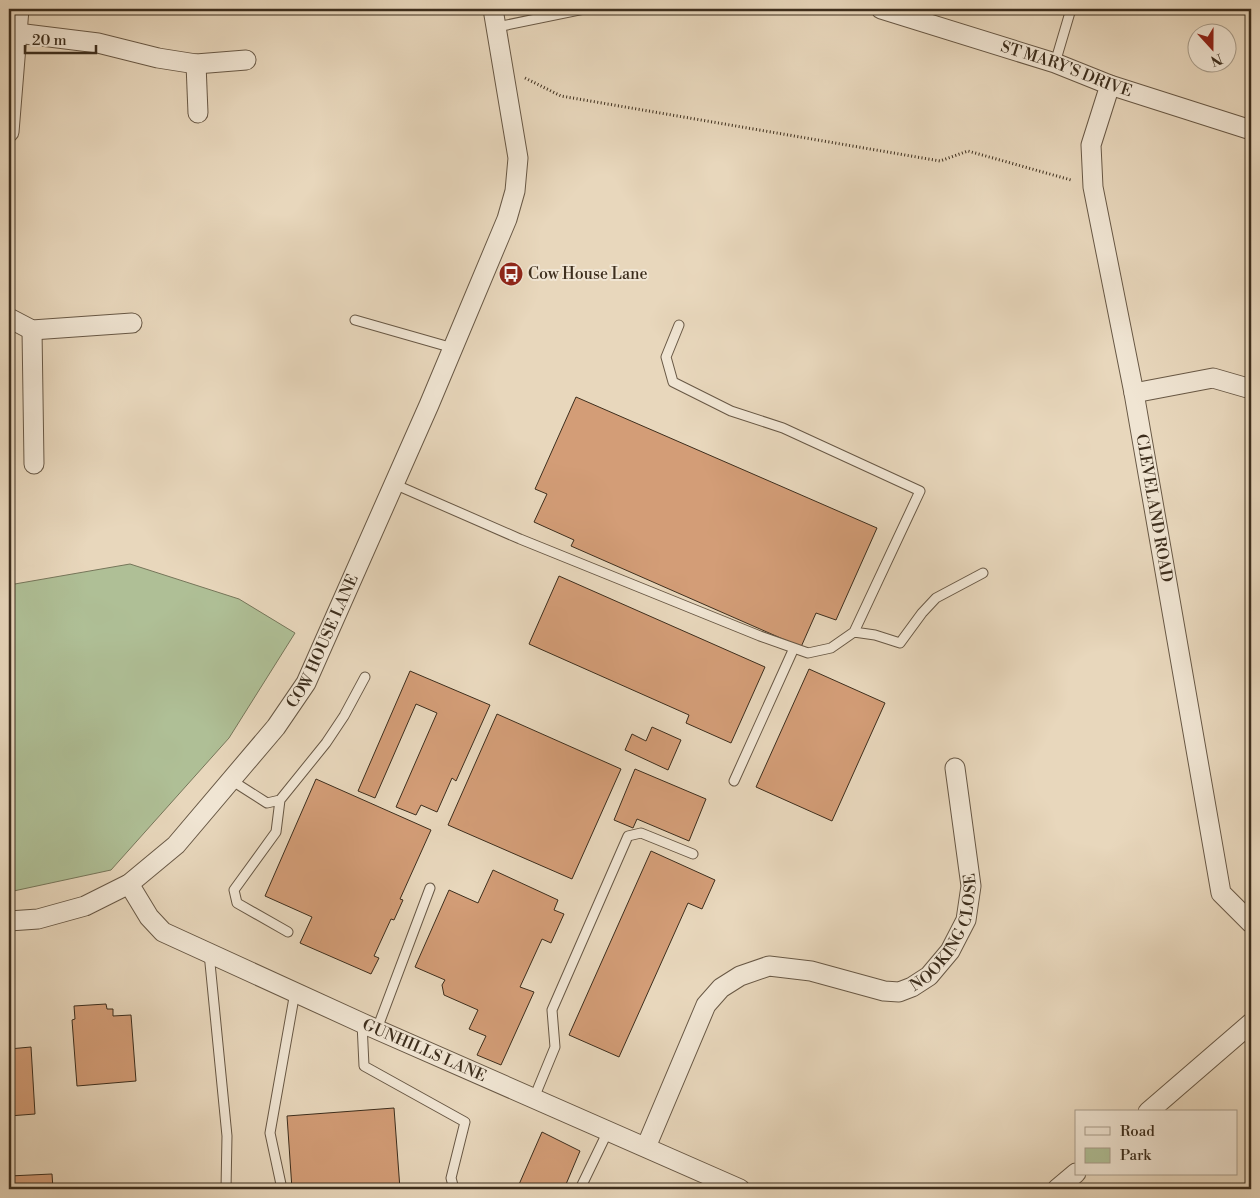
<svg xmlns="http://www.w3.org/2000/svg" width="1260" height="1198" viewBox="0 0 1260 1198" font-family="'Libre Bodoni',serif">
  <style>
    .green { fill: #afbf96; stroke: #76765a }
    .building { fill: #d39d77; stroke: #3d2e1d }
    .lines { fill: none; stroke-linecap: round; stroke-linejoin: round }
    .service-casing { stroke: #685845; stroke-width: 11 }
    .minor-casing { stroke: #685845; stroke-width: 21 }
    .path { stroke: #3d2e1d; stroke-width: 3; stroke-dasharray: 1 2.5; stroke-linecap: butt }
    .service { stroke: #f0e5d3; stroke-width: 9 }
    .minor { stroke: #f0e5d3; stroke-width: 19 }
    .labels { text-anchor: middle; dominant-baseline: central; stroke-width: 4; stroke-linejoin: round; paint-order: stroke }
    .street-label { font-size: 16px; fill: #3d2e1d; stroke: #f0e5d3 }
    .poi-label { font-size: 16px; fill: #3d2e1d; stroke: #f0e5d3; text-anchor: start }
  </style>
  <rect width="100%" height="100%" fill="#e8d7bc"/>
  <filter id="stains"><feTurbulence type="fractalNoise" baseFrequency=".004" numOctaves="4"/><feColorMatrix values="0 0 0 0 .2 0 0 0 0 .09 0 0 0 0 .02 0 0 0 .5 -.17"/></filter>
  <radialGradient id="worn" r=".72"><stop offset=".6" stop-color="#630" stop-opacity="0"/><stop offset="1" stop-color="#630" stop-opacity=".3"/></radialGradient>
  <path class="green" d="M130,564L239,599L295,633L229,738L111,870L9,892V585Z"/>
  <path class="building" d="M576,397L877,528L836,620L816,613L801,647L571,546L574,540L534,522L547,494L535,489Z
    M559,576L765,667L731,743L686,723L689,715L529,644Z
    M809,669L885,703L832,821L756,787Z
    M410,671L490,705L456,781L452,778L437,812L421,805L416,815L396,807L437,713L416,704L375,798L358,791Z
    M497,714L621,769L572,879L448,825Z
    M652,727L681,740L668,770L625,750L632,734L646,741Z
    M635,769L706,799L689,841L637,819L633,828L614,820Z
    M316,779L431,830L400,899L403,900L394,920L391,919L374,956L379,958L371,974L300,943L312,917L265,896Z
    M651,851L715,880L702,909L688,903L619,1057L569,1035Z
    M493,870L558,900L554,910L564,914L551,943L542,939L520,987L534,992L501,1065L477,1055L486,1036L469,1029L478,1010L444,995L442,985L445,980L415,967L449,890L478,903Z
    M106,1004L107,1009H113V1016L131,1015L136,1081L77,1086L72,1020L75,1019L74,1006Z
    M31,1047L35,1114L9,1116V1049Z
    M394,1108L400,1189H292L287,1116Z
    M542,1132L580,1151L564,1189H517Z
    M52,1174L53,1189H9V1176Z"/>
  <g class="lines">
    <defs>
      <path id="service" d="M497,27L584,9
        M1055,63L1071,9
        M355,320L453,348
        M394,484L520,539L760,636L808,653L831,648L854,632L920,491L783,428L731,411L673,382L666,357L679,325
        M854,632L875,635L900,643L922,613L936,598L983,573
        M231,780L267,803L280,800L326,743L344,716L365,677
        M734,781L794,648
        M280,800L276,832L234,890L237,903L288,932
        M209,953L227,1136L226,1189
        M362,1023L364,1066L465,1122L451,1178L454,1189
        M377,1029L430,888
        M534,1098L555,1047L552,1010L628,836L641,833L693,854
        M282,1189L270,1133L295,992
        M580,1189L608,1131"/>
      <g id="minor">
        <path id="s1" d="M881,9L1055,63L1110,85L1251,130"/>
        <path d="M17,33L98,43L158,58L196,64L246,60"/>
        <path d="M196,64L198,113"/>
        <path id="s2" d="M1110,85L1091,145L1093,187L1134,393L1221,893L1251,923"/>
        <path d="M9,132L19,9"/>
        <path d="M9,318L32,330L132,323"/>
        <path d="M32,330L34,464"/>
        <path d="M1134,393L1213,378L1251,389"/>
        <path id="s3" d="M129,884L149,917L163,932L362,1023L740,1189"/>
        <path id="s4" d="M9,921L38,919L85,906L129,884L176,845L276,727L306,683L429,405L507,219L515,191L518,158L493,9"/>
        <path d="M1148,1112L1251,1023"/>
        <path id="s5" d="M646,1147L706,1005L721,988L740,976L769,966L811,971L884,991L899,992L912,987L929,976L950,951L966,920L971,886L955,768"/>
        <path d="M1057,1189L1076,1173"/>
      </g>
    </defs>
    <use href="#service" class="service-casing"/>
    <use href="#minor" class="minor-casing"/>
    <path class="path" d="M525,78L561,96L940,161L968,151L1071,180"/>
    <use href="#service" class="service"/>
    <use href="#minor" class="minor"/>
  </g>
  <defs>
    <symbol id="bus-disc" viewBox="-11 -11 22 22"><circle r="9.5" fill="#8f2418" stroke="#f0e5d3"/><path d="M-5-6H5V4H4V6H2V4H-2V6H-4V4H-5ZM-3.5-4V0h7V-4ZM-3.5 1.2v1.5H-2V1.2ZM2 1.2v1.5H3.5V1.2Z" fill="#fff"/></symbol>
  </defs>
  <g fill-rule="evenodd">
    <use href="#bus-disc" x="497" y="260" width="28" height="28"/>
  </g>
  <g class="labels">
    <g class="street-label">
      <text stroke="none"><textPath href="#s1" startOffset="195">ST MARY'S DRIVE</textPath></text>
      <text stroke="none"><textPath href="#s2" startOffset="432">CLEVELAND ROAD</textPath></text>
      <text stroke="none"><textPath href="#s4" startOffset="441">COW HOUSE LANE</textPath></text>
      <text stroke="none"><textPath href="#s5" startOffset="444">NOOKING CLOSE</textPath></text>
      <text stroke="none"><textPath href="#s3" startOffset="346">GUNHILLS LANE</textPath></text>
    </g>
    <g class="poi-label">
      <text x="528" y="274">Cow House Lane</text>
    </g>
  </g>
  <rect width="1260" height="1198" fill="none" stroke="#e8d7bc" stroke-width="30"/>
  <rect x="10" y="10" width="1240" height="1178" fill="none" stroke="#3d2e1d" stroke-width="2.5"/>
  <rect x="15" y="15" width="1230" height="1168" fill="none" stroke="#3d2e1d"/>
  <rect x="1075" y="1110" width="162" height="65" fill="#f0e5d3" stroke="#a89c8a"/>
  <rect x="1085" y="1127" width="25" height="8" fill="#f0e5d3" stroke="#a89c8a"/>
  <text x="1120" y="1136" font-size="15" fill="#3d2e1d">Road</text>
  <rect x="1085" y="1148" width="25" height="15" fill="#afbf96" stroke="#a89c8a"/>
  <text x="1120" y="1160" font-size="15" fill="#3d2e1d">Park</text>
  <g transform="translate(1212 48) rotate(159)"><circle r="24" fill="#f0e5d3" stroke="#a89c8a"/>
  <path d="M0-4L9 19L0 12L-9 19Z" fill="#8f2418"/>
  <text y="-8" font-size="14" font-weight="bold" text-anchor="middle" fill="#3d2e1d">N</text>
  </g>
  <path d="M25 45v8h71v-8" fill="none" stroke="#3d2e1d" stroke-width="2.5"/>
  <text x="32" y="45" font-size="15" fill="#3d2e1d" stroke="#f0e5d3" stroke-width="4" paint-order="stroke">20 m</text>
  <rect width="100%" height="100%" filter="url(#stains)"/>
  <rect width="100%" height="100%" fill="url(#worn)"/>
</svg>
